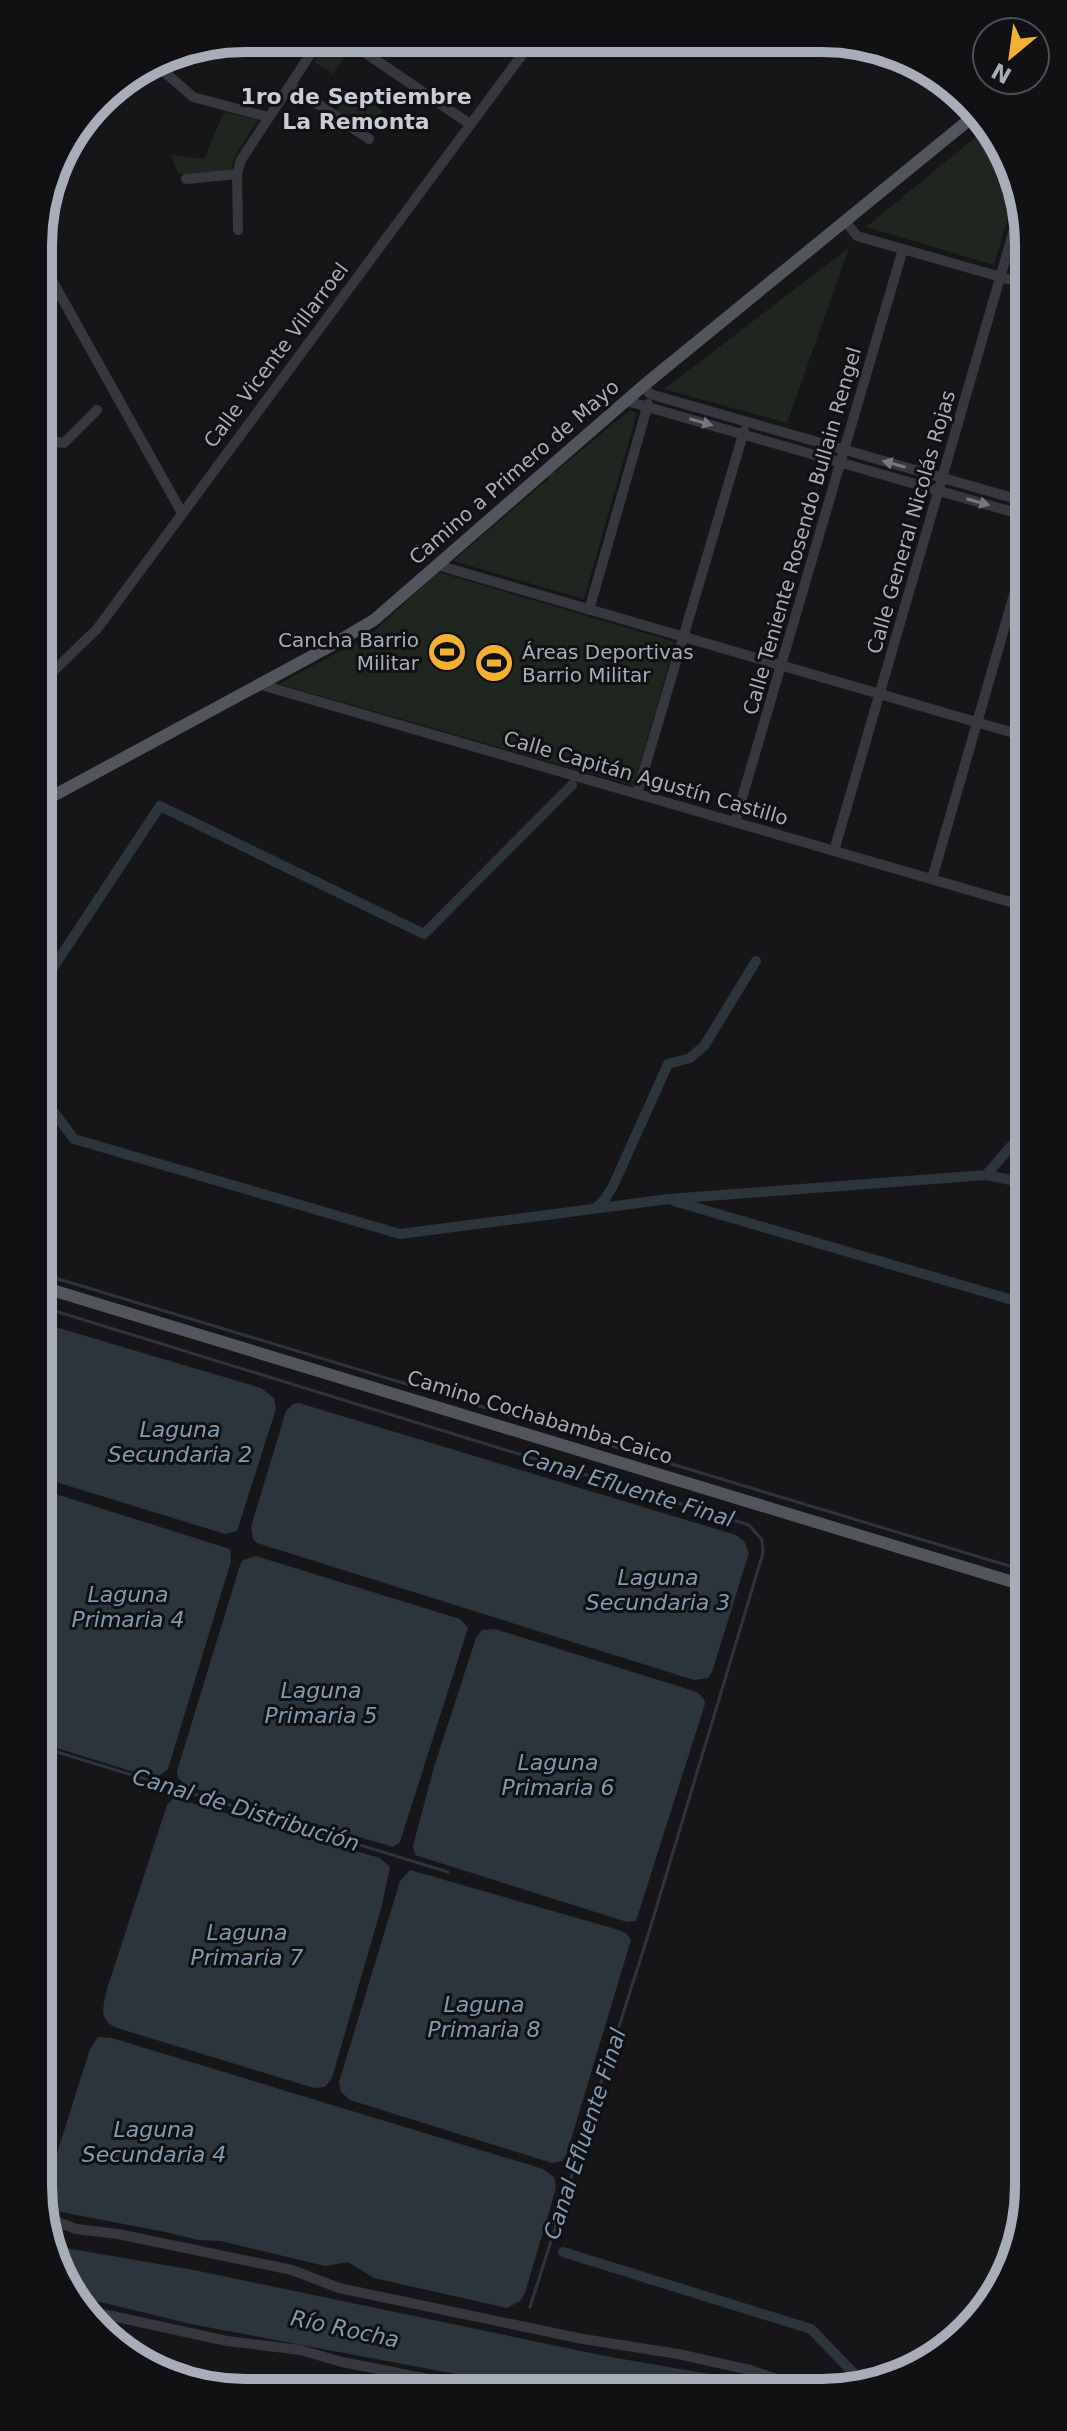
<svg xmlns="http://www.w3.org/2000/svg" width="1067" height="2431" viewBox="0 0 1067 2431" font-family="'DejaVu Sans',sans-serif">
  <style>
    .green { fill: #1e261f }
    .water { fill: #2c353c }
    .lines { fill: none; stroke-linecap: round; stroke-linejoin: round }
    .stream { stroke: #2c353c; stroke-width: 3 }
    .canal { stroke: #2c353c; stroke-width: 10 }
    .minor { stroke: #37383d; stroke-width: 10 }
    .major { stroke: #53555c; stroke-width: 12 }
    .oneway { fill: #757881 }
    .labels { text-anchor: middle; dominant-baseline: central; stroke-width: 6; stroke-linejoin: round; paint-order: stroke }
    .street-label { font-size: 20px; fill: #a8adb8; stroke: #111113 }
    .poi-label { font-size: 20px; fill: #a8adb8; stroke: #111113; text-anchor: end }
    .neighbourhood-label { font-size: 22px; font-weight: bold; fill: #c9ccd4; stroke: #111113 }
    .water-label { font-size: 22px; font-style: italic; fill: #7f9bb3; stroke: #111113 }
    .rim { fill: none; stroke: #a8adb8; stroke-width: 10 }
  </style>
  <rect width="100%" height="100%" fill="#161618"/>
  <path class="green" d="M330,39L349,50L333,74L314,62Z
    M352,89L383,111L368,133L336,111Z
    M224,112L258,120L236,154L230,170L178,174L171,155L204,159Z
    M984,130L1018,184L994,265L866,227Z
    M849,248L787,423L664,389Z
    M630,410L637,413L584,599L453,561L548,479L550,471L555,472Z
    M438,572L675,642L634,786L279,684L370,635Z"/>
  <path class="water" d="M42,1323L261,1388L274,1398L276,1409L237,1531L225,1534L43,1478Z
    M299,1403L736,1535L744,1541L749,1553L712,1672L708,1678L694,1680L257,1543L253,1539L251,1527L286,1411L293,1404Z
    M43,1490L230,1549L231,1561L168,1769L159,1776L153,1778L44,1744Z
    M256,1556L460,1619L468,1628L400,1842L393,1847L187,1786L178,1778L177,1771L240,1565L243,1560Z
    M495,1629L697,1692L704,1699L705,1704L636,1921L627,1922L415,1855L413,1846L434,1767L476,1638L482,1630Z
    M174,1798L380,1858L390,1867L382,1905L332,2078L325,2087L314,2088L117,2028C98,2020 103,2007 107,1989L167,1805Z
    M410,1870L619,1930L627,1934L631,1940L566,2156L562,2161L552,2163L350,2100L341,2092L339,2082L400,1881Z
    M98,2037L112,2038L543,2169L554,2177L556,2188L525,2293L520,2301L507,2308L374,2278L348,2262L325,2266L221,2241L198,2240L165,2232L56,2211L45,2200V2191L90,2049Z
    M48,2245L194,2270L605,2356L709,2374L759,2386L530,2388L191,2324L80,2297Z"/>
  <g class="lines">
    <path class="stream" d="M42,1274L1026,1571
      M42,1307L749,1525L762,1540L763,1553L649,1932L530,2307
      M44,1748L448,1872"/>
    <path class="canal" d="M41,986L160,806L424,934L572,785
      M41,1095L74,1139L400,1234L669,1199L986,1175L1025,1183
      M986,1175L1025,1130
      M674,1201L1026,1304
      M597,1207L605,1199L613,1186L668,1064L690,1058L704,1046L756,961
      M563,2252L811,2329L866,2386"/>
    <path class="minor" d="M345,39L470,124
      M509,40L525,50
      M153,62L193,97L268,117
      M290,85L369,139
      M186,179L237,174
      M845,221L857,236L1022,283
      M238,230L237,174L241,160L321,38
      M39,257L182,513
      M643,386L650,394L1023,501
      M627,401L1023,515
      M39,440L64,443L97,410
      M437,565L1024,736
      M589,610L648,404
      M40,684L97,629L533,40
      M258,684L1024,906
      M637,794L744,431
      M735,822L903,249
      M834,851L1022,202
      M932,879L1023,563
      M45,2217L76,2229L118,2234L292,2270L339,2288L583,2339L678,2354L750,2370L798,2386
      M89,2311L227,2341L300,2350L342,2362L475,2388"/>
    <path class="major" d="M40,803L325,649L374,620L643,386L975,115
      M42,1287L1026,1586"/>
  </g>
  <defs><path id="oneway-solid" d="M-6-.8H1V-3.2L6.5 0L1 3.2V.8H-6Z" transform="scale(2)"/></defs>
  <g class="oneway">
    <use href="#oneway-solid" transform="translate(701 422) rotate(16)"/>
    <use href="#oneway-solid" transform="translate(894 464) rotate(-164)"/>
    <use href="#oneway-solid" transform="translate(978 502) rotate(16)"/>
  </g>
  <defs>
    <symbol id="stadium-disc" viewBox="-11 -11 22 22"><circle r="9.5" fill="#f2b134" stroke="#111113"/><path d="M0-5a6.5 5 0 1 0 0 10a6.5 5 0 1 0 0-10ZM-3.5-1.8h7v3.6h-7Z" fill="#111"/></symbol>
  </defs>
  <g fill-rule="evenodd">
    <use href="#stadium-disc" x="425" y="630" width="44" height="44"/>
    <use href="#stadium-disc" x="472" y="641" width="44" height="44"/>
  </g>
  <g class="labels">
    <g class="street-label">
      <text transform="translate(276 355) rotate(-53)">Calle Vicente Villarroel</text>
      <text transform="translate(514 472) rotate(-41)">Camino a Primero de Mayo</text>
      <text transform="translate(911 522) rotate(-74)">Calle General Nicolás Rojas</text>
      <text transform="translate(802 531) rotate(-74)">Calle Teniente Rosendo Bullain Rengel</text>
      <text transform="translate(646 778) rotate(16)">Calle Capitán Agustín Castillo</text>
      <text transform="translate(540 1417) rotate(17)">Camino Cochabamba-Caico</text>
    </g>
    <g class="poi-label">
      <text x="419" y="640">Cancha Barrio<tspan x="419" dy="23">Militar</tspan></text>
      <text x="522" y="652" text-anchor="start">Áreas Deportivas<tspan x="522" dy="23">Barrio Militar</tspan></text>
    </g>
    <g class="neighbourhood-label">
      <text x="356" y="96">1ro de Septiembre<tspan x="356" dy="25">La Remonta</tspan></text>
    </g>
    <g class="water-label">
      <text x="180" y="1429">Laguna<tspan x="180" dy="25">Secundaria 2</tspan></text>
      <text transform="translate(628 1488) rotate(17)">Canal Efluente Final</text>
      <text x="658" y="1577">Laguna<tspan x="658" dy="25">Secundaria 3</tspan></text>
      <text x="128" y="1594">Laguna<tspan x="128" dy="25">Primaria 4</tspan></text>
      <text x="321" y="1690">Laguna<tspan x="321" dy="25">Primaria 5</tspan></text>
      <text x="558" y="1762">Laguna<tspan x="558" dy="25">Primaria 6</tspan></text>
      <text transform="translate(246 1810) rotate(17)">Canal de Distribución</text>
      <text x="247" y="1932">Laguna<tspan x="247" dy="25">Primaria 7</tspan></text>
      <text x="484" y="2004">Laguna<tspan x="484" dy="25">Primaria 8</tspan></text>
      <text x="154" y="2129">Laguna<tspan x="154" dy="25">Secundaria 4</tspan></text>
      <text transform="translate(585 2134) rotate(-72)">Canal Efluente Final</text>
      <text transform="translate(345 2329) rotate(12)">Río Rocha</text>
    </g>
  </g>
  <path d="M0 0H1067V2431H0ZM245 52H822A193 193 0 0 1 1015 245V2186A193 193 0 0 1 822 2379H245A193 193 0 0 1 52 2186V245A193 193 0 0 1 245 52Z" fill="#111113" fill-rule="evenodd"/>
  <path class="rim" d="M245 52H822A193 193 0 0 1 1015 245V2186A193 193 0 0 1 822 2379H245A193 193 0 0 1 52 2186V245A193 193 0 0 1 245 52Z"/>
  <g transform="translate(1011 56) rotate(209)"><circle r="38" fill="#111113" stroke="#4d4f55" stroke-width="2"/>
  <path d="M0-6L14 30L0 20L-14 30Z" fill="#f2b134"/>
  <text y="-12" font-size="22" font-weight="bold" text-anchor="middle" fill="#a8adb8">N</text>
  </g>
</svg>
